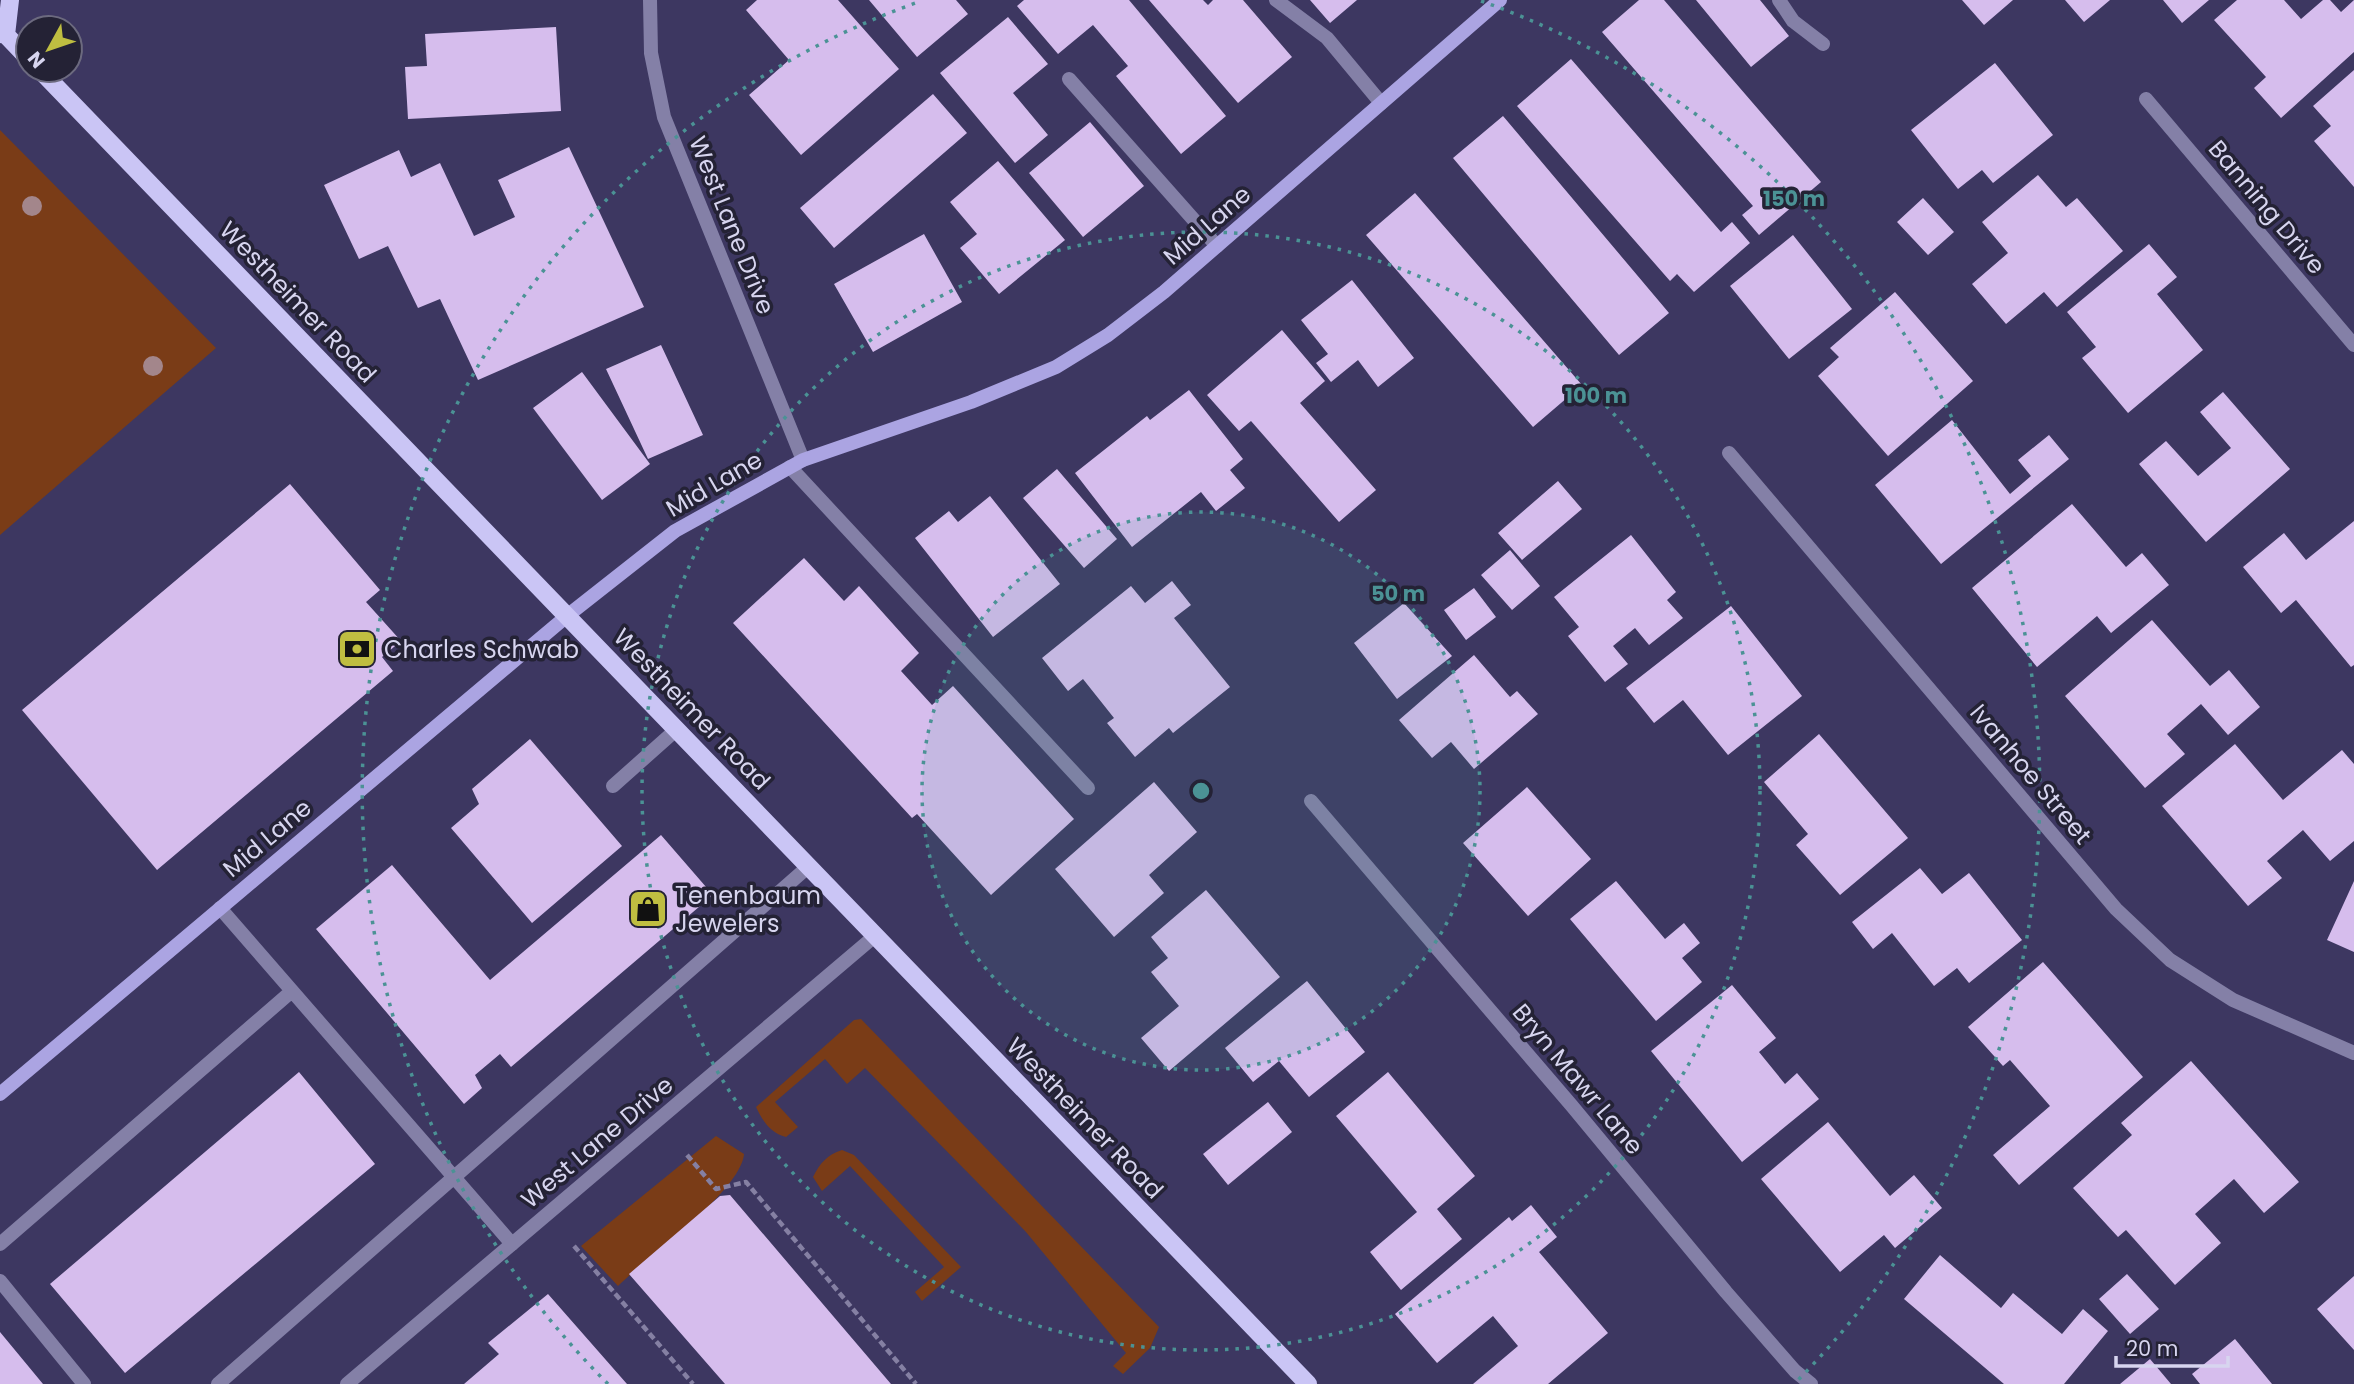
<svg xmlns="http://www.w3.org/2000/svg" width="2354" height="1384" viewBox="0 0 2354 1384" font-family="Poppins,sans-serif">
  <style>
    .green { fill: #7a3c17 }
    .building { fill: #d6bded }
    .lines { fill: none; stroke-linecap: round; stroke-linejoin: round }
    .path { stroke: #8580a3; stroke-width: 4.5; stroke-dasharray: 7 3.5; stroke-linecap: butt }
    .lane { stroke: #8480a7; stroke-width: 14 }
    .street { stroke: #8480a7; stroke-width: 14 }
    .secondary { stroke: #aba4e2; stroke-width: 14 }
    .primary { stroke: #cac5f5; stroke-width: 18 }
    .tree { fill: #a3868b }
    .ring { fill: none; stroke: #4b9295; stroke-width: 3.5; stroke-dasharray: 3.5 7 }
    .labels { text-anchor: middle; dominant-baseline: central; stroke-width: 7; stroke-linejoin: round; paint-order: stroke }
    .street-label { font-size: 24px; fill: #d7d5ef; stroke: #242235 }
    .poi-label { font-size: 24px; fill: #d7d5ef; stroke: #242235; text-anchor: start }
    .centre { fill: #4b9295; stroke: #242235; stroke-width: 3.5 }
    .ring-label { font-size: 21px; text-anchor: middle; font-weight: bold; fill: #4b9295; stroke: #242235; stroke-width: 7; stroke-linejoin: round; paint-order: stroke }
  </style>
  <rect width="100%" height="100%" fill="#3d3761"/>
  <path class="green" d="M0,130L216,348L0,535Z
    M861,1019L1159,1327L1150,1348L1123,1374L1113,1366L1126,1353L1026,1232L865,1068L847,1084L825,1059L775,1102L798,1127L786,1137C771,1133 763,1122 756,1107L854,1020Z
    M716,1136L744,1154C741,1191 646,1258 618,1286L581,1246Z
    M842,1150L854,1155L961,1267L922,1301L915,1292L944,1267L850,1166L822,1191L813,1177C820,1163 827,1155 842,1150Z"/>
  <path class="building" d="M757,0H838L899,69L801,155L749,95L789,60L746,10Z
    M869,0H956L968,14L917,57Z
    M1024,0H1129L1226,116L1181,154L1116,76L1128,66L1093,25L1058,54L1017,6Z
    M1149,0H1203L1208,5L1213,0H1243L1292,57L1238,103Z
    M1310,0H1357L1330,23Z
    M1639,0H1664L1821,182L1759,235L1742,215L1753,206L1602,32Z
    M1696,0H1760L1789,36L1751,67Z
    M1962,0H2013L1984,25Z
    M2065,0H2110L2084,22Z
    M2163,0H2209L2182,23Z
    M2237,0H2284L2301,19L2323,0H2330L2341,12L2354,0V52L2281,118L2254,88L2266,77L2214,20Z
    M1008,17L1048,64L1013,93L1048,135L1015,163L940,73Z
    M556,27L561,111L408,119L405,67L427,66L425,34Z
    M1571,59L1721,232L1732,222L1750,243L1694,292L1677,274L1670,281L1517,106Z
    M1995,63L2053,135L1993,183L1982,170L1958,189L1911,130Z
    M2354,70V187L2314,141L2331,126L2313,106Z
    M933,94L967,133L834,248L800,208Z
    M1503,116L1669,313L1619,355L1453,158Z
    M1090,122L1144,186L1083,237L1029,173Z
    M569,147L644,307L478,380L440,299L418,308L388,246L359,259L324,185L399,150L411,177L440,163L474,236L515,217L498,180Z
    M998,161L1065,240L999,294L960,248L977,234L950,202Z
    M2038,175L2066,207L2077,198L2123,251L2057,307L2044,292L2006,324L1972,284L2008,253L1982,222Z
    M1415,193L1582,385L1533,427L1366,235Z
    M1923,198L1954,232L1928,255L1897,222Z
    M924,234L962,302L873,352L834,284Z
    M1793,235L1852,309L1789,359L1730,286Z
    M2149,244L2177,277L2157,294L2203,350L2128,413L2082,358L2096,347L2067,312Z
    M1352,280L1414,358L1378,387L1358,360L1331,382L1316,363L1328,354L1301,320Z
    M1895,292L1973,381L1888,456L1818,376L1839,357L1830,348Z
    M1282,330L1325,381L1300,403L1376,490L1339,522L1251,421L1239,431L1207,395Z
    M661,345L703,435L648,459L606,369Z
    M582,372L650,464L602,500L533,408Z
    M1189,390L1243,459L1230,470L1245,488L1216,511L1201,492L1132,547L1075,473L1147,416L1150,420Z
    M2223,392L2290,469L2206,542L2139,464L2166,441L2198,476L2231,448L2200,412Z
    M1952,420L2010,494L2031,476L2018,460L2049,435L2069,459L1941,564L1875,485Z
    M1057,469L1117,539L1084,568L1023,498Z
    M1558,481L1582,509L1522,560L1498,533Z
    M290,484L380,590L366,602L401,641L382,657L393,671L157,870L22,710Z
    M990,496L1060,584L993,637L915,538L949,511L958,522Z
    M2072,504L2126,567L2142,553L2169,585L2111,633L2097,616L2037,667L1972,588Z
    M2354,521V665L2351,667L2296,600L2281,613L2243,567L2284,533L2306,560Z
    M1631,535L1676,592L1667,600L1683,618L1649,645L1635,628L1613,646L1628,664L1605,682L1568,636L1579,627L1554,597Z
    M1510,550L1540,586L1512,610L1481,575Z
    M804,558L844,601L859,586L919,653L901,671L932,705L953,686L1074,819L991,895L917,814L912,818L733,623Z
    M1172,581L1191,605L1174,618L1230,687L1173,733L1169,728L1135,757L1107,723L1114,718L1083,679L1068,691L1042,658L1131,586L1145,603Z
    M1474,588L1496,617L1466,640L1444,610Z
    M1404,603L1452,656L1397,699L1354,643Z
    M1731,606L1802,696L1728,755L1683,700L1654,723L1626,688Z
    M2152,620L2210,686L2229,670L2260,707L2228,735L2201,704L2167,734L2185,754L2145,788L2065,696Z
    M1474,655L1510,697L1517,691L1538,714L1474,769L1451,742L1432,758L1399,720Z
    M1819,734L1908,838L1840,895L1796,845L1808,834L1764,782Z
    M530,739L622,846L532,923L451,828L479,804L472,789Z
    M2235,744L2283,800L2342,750L2354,764V841L2330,861L2303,830L2267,861L2282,878L2248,906L2162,806Z
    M1154,782L1197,832L1149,875L1164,893L1114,937L1055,869Z
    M1527,787L1591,859L1528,916L1463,843Z
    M661,835L713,895L511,1067L500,1054L475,1075L482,1088L464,1104L316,929L392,865L490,980Z
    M1920,868L1942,894L1969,873L2022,940L1969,983L1957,968L1934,986L1892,933L1873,949L1852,922Z
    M1616,881L1665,939L1684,923L1700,943L1682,958L1702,982L1656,1021L1570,919Z
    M2354,881V952L2327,940Z
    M1206,890L1280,977L1169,1071L1141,1038L1179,1006L1151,972L1168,958L1151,937Z
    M2043,962L2143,1077L2019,1185L1993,1155L2050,1106L2010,1060L2003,1066L1968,1027Z
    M1307,981L1365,1052L1309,1097L1279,1061L1253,1082L1225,1048Z
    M1732,985L1776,1038L1759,1052L1785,1084L1797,1073L1819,1099L1742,1162L1651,1051Z
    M2191,1061L2299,1182L2264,1213L2234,1179L2195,1214L2221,1243L2175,1285L2126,1230L2118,1237L2073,1188L2132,1135L2121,1123Z
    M299,1072L375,1164L125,1373L50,1284Z
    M1388,1072L1475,1176L1437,1209L1462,1239L1401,1290L1370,1252L1417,1212L1336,1116Z
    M1268,1102L1292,1132L1228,1185L1203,1154Z
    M1828,1122L1890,1196L1914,1175L1942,1208L1895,1248L1884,1235L1840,1272L1761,1179Z
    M730,1195L891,1384H725L629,1274L720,1196Z
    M1531,1205L1557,1237L1539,1252L1608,1333L1548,1384H1473L1518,1346L1493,1316L1437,1363L1395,1314L1509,1217L1512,1221Z
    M1940,1255L2001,1308L2013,1293L2062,1334L2083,1309L2108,1331L2064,1384H2004L1904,1299Z
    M2127,1274L2159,1309L2130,1334L2099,1299Z
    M2354,1276V1350L2317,1309Z
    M548,1294L627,1384H464L499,1354L488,1343Z
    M0,1332L43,1384H0Z
    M2235,1339L2272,1384H2200L2192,1374Z
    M2150,1359L2171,1384H2120Z"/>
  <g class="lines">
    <path class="path" d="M687,1155L716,1189L746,1182L916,1384
      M574,1246L693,1384"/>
    <path class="lane" d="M1276,0L1327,38L1381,103
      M1779,0L1793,21L1823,44
      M1069,79L1217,246
      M790,467L1088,788
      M613,786L677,729
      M220,908L512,1244
      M0,1244L292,991
      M0,1281L84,1384
      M218,1384L809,866"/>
    <path class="street" d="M650,0L651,53L664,117L803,460
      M2146,99L2354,345
      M1729,453L2116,909L2170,960L2233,1000L2354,1053
      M1311,801L1572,1106L1726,1292L1795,1371L1811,1384
      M347,1384L876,935"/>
    <path class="secondary" d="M0,1094L567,616L675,531L803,460L971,402L1056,367L1108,335L1164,292L1500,0"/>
    <path class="primary" d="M0,34L6,35L28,58
      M6,35L10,0
      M40,70L1308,1384"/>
  </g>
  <g class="tree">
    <circle cx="32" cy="206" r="10"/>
    <circle cx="153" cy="366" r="10"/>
  </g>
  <circle cx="1201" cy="791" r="279" fill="#4b9295" fill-opacity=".12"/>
  <g class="ring">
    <circle cx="1201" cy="791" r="279"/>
    <circle cx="1201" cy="791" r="559"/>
    <path d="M608 1384A838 838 0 0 1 921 1M1481 1A838 838 0 0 1 1794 1384"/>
  </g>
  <defs>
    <symbol id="bank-square" viewBox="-11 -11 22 22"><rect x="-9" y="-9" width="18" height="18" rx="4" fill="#bfbe41" stroke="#242235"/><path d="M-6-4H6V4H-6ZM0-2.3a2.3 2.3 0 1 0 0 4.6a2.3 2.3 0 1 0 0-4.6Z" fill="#111"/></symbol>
    <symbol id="shop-square" viewBox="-11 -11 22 22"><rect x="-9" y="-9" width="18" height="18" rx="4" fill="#bfbe41" stroke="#242235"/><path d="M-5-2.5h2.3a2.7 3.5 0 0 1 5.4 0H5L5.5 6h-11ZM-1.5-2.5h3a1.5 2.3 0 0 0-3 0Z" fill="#111"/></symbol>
  </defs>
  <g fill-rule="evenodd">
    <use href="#bank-square" x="335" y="627" width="44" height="44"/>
    <use href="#shop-square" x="626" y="887" width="44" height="44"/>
  </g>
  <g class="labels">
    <g class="street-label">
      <text transform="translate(2267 207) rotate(50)">Banning Drive</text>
      <text transform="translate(732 225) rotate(68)">West Lane Drive</text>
      <text transform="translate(1207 225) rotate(-41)">Mid Lane</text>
      <text transform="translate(298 302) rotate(46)">Westheimer Road</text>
      <text transform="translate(714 484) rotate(-30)">Mid Lane</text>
      <text transform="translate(692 709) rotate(46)">Westheimer Road</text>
      <text transform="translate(2031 774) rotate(50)">Ivanhoe Street</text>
      <text transform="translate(267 838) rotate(-40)">Mid Lane</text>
      <text transform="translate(1578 1079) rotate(50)">Bryn Mawr Lane</text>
      <text transform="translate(1085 1118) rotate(46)">Westheimer Road</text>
      <text transform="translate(597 1142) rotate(-40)">West Lane Drive</text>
    </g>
    <g class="poi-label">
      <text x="384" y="649">Charles Schwab</text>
      <text x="675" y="895">Tenenbaum<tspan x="675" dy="28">Jewelers</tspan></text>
    </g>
  </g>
  <circle cx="1201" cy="791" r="10" class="centre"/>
  <g class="ring-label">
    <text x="1794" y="206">150 m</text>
    <text x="1596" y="403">100 m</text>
    <text x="1398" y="601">50 m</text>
  </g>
  <g transform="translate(49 49) rotate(230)"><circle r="33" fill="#242235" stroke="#6c6a7f" stroke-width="2"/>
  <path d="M0-5L12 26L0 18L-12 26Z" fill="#bfbe41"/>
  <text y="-10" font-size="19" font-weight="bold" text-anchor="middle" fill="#d7d5ef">N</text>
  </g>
  <path d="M2116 1356v10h112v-10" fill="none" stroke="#d7d5ef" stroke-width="3.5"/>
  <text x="2126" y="1356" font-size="21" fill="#d7d5ef" stroke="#242235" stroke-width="5" paint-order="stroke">20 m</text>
</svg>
